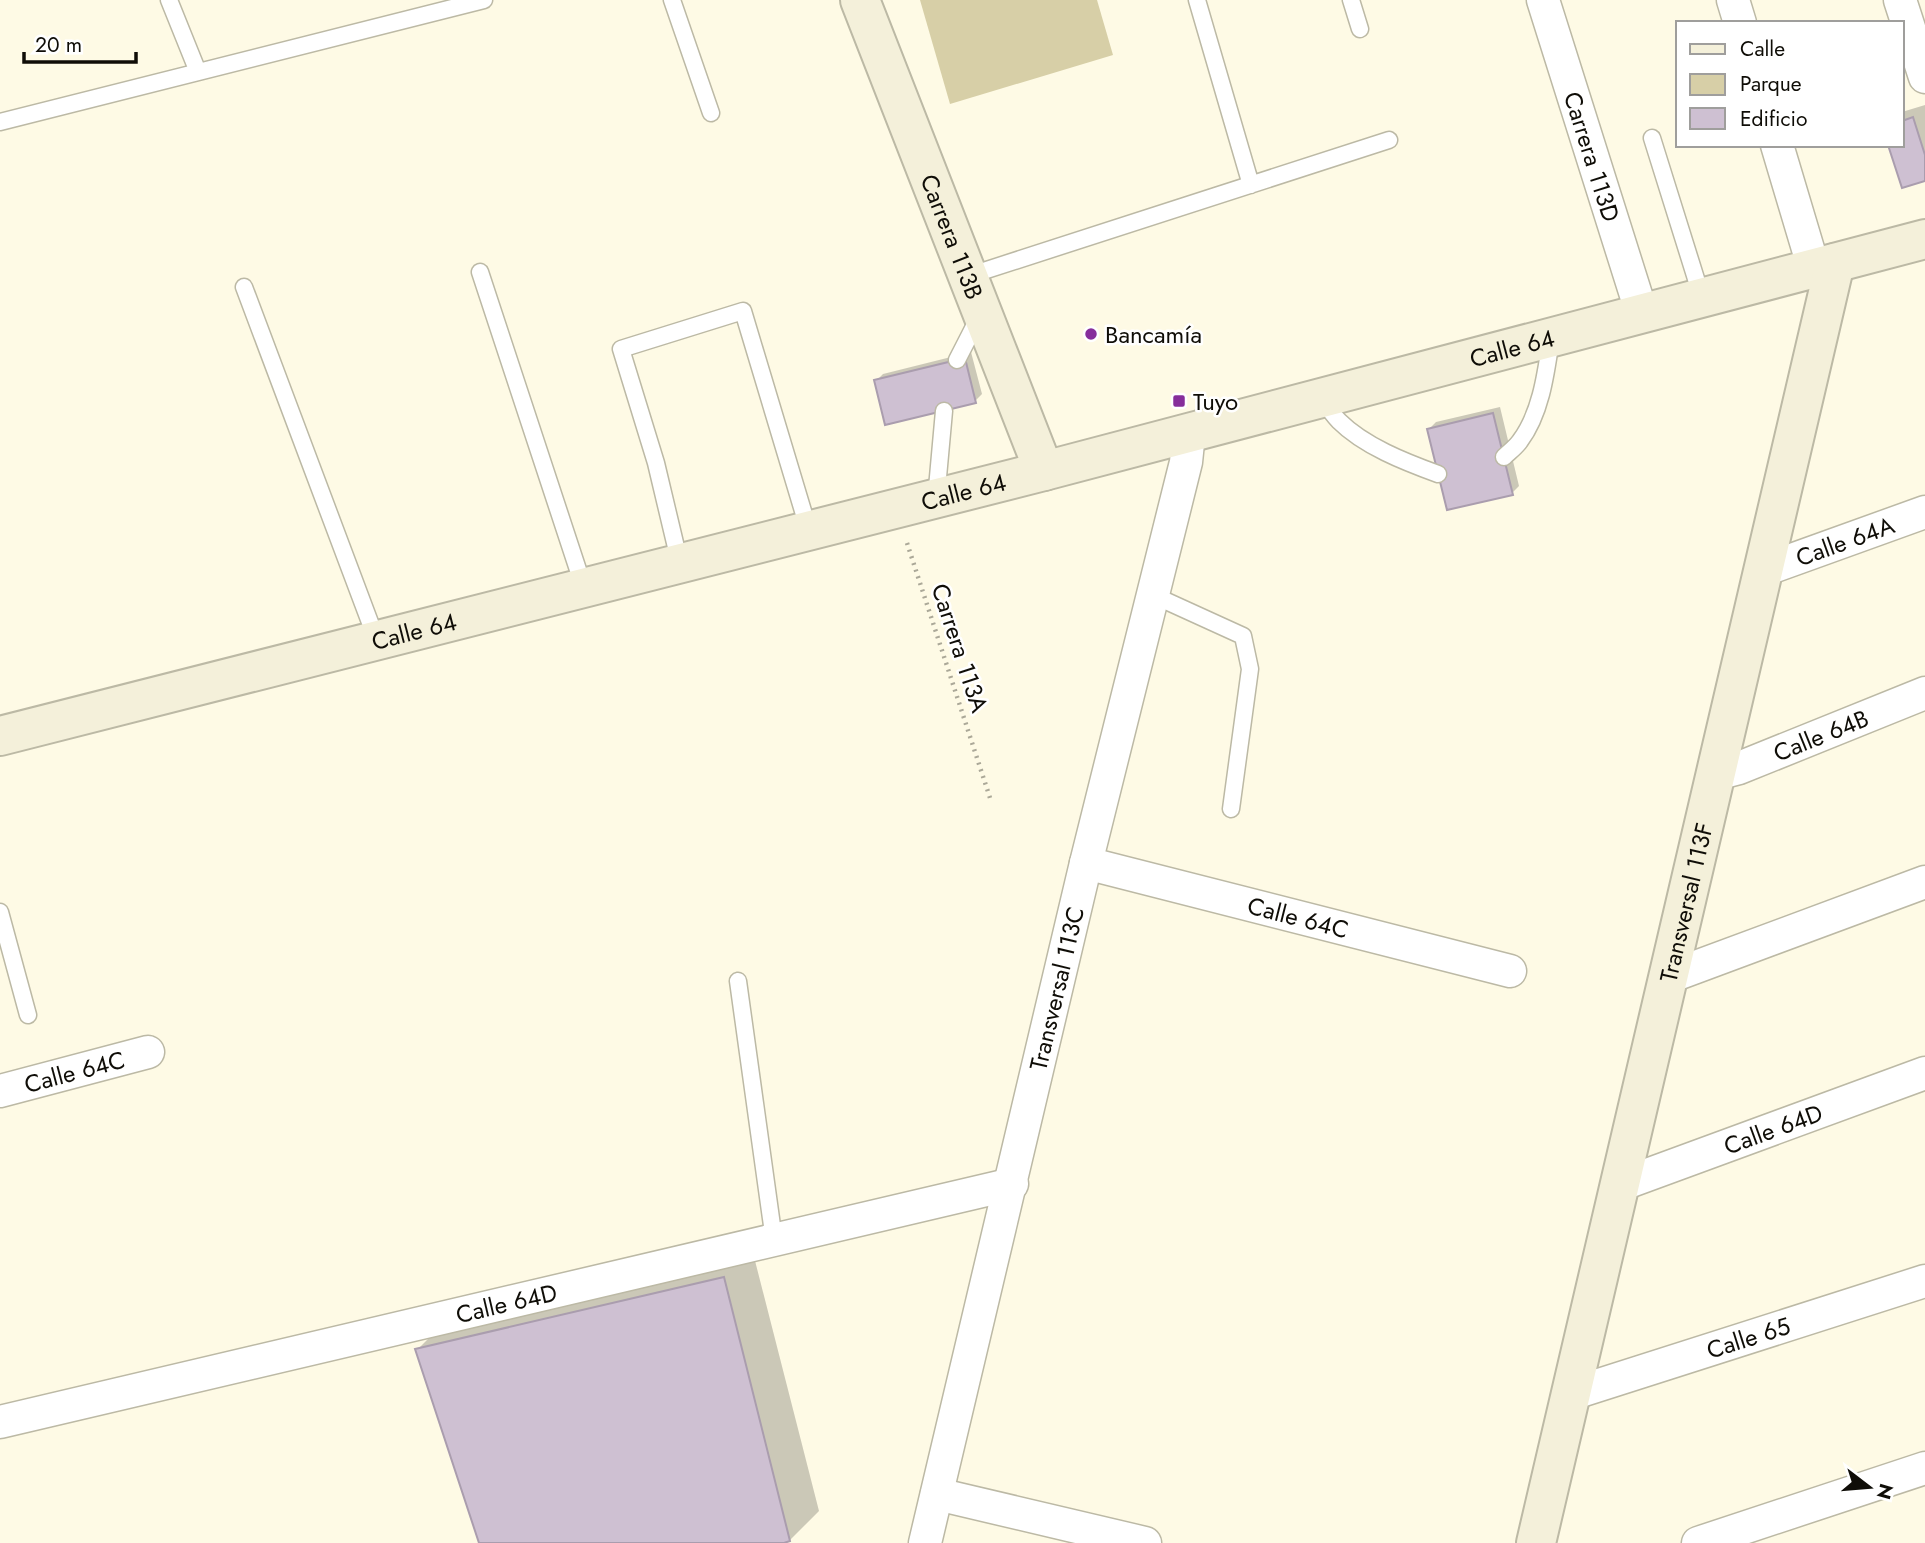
<svg xmlns="http://www.w3.org/2000/svg" width="1925" height="1543" viewBox="0 0 1925 1543" font-family="Jost,sans-serif">
  <style>
    .green { fill: #d7cfa7 }
    .shadow { fill: #0003 }
    .building { fill: #cec0d2; stroke: #aa9dae; stroke-width: 2 }
    .lines { fill: none; stroke-linecap: round; stroke-linejoin: round }
    .lane-casing { stroke: #bcb9a5; stroke-width: 19 }
    .street-casing { stroke: #bcb9a5; stroke-width: 35 }
    .secondary-casing { stroke: #bcb9a5; stroke-width: 42 }
    .path { stroke: #aba898; stroke-width: 4.5; stroke-dasharray: 2 5; stroke-linecap: butt }
    .lane { stroke: #fff; stroke-width: 16 }
    .street { stroke: #fff; stroke-width: 32 }
    .secondary { stroke: #f4f0da; stroke-width: 38 }
    .poi-dot { fill: #862e9b; stroke: #fff; stroke-width: 2.5 }
    .labels { text-anchor: middle; dominant-baseline: central; stroke-width: 5; stroke-linejoin: round; paint-order: stroke }
    .street-label { font-size: 24px; fill: #0f0d07; stroke: #fff }
    .poi-label { font-size: 24px; fill: #0f0d07; stroke: #fff; text-anchor: start }
  </style>
  <rect width="100%" height="100%" fill="#fefae5"/>
  <path class="green" d="M920,0H1097L1113,55L950,104Z"/>
  <path class="shadow" d="M1925,105V179L1902,145V112Z
    M971,352L982,394L975,401L876,381L883,374Z
    M1500,407L1519,486L1512,493L1429,429L1436,422Z
    M752,1249L819,1511L790,1540L778,1543H481L417,1350L446,1321Z"/>
  <path class="building" d="M1913,117L1925,155V181L1902,188L1888,145H1902V121Z
    M965,358L976,403L885,425L874,380Z
    M1493,413L1513,495L1447,510L1427,429Z
    M724,1277L790,1541L784,1543H479L415,1349Z"/>
  <g class="lines">
    <defs>
      <path id="lane" d="M169,0L198,72
        M672,0L711,113
        M1197,0L1251,185
        M1351,0L1360,29
        M0,122L484,0
        M1652,138L1702,298
        M480,272L584,588
        M968,276L1389,140
        M244,287L377,641
        M957,360L979,317
        M1322,398C1327,406 1332,414 1339,421C1364,446 1405,462 1438,474
        M1504,457C1509,452 1516,447 1520,441C1541,413 1546,373 1551,339
        M936,499L944,411
        M680,564L656,463L621,349L743,311L809,531
        M1153,595L1243,636L1250,669L1231,809
        M0,912L28,1015
        M738,981L774,1240"/>
      <g id="street">
        <path id="s1" d="M1543,0L1642,314"/>
        <path d="M1733,0L1740,23"/>
        <path d="M1900,0L1925,77"/>
        <path d="M1777,145L1814,269"/>
        <path id="s2" d="M1764,570L1925,512"/>
        <path id="s3" d="M1716,774L1739,768L1925,693"/>
        <path id="s4" d="M1086,863L1510,971"/>
        <path d="M1669,977L1925,882"/>
        <path id="s5" d="M0,1091L148,1052"/>
        <path id="s6" d="M1620,1185L1925,1073"/>
        <path id="s7" d="M1571,1394L1925,1281"/>
        <path id="s8" d="M0,1422L1012,1184"/>
        <path d="M937,1494L1145,1543"/>
        <path id="s9" d="M925,1543L1086,863L1186,462L1189,433"/>
        <path d="M1698,1543L1925,1468"/>
      </g>
      <g id="secondary">
        <path id="s10" d="M860,0L1044,471"/>
        <path id="s11" d="M0,736L1044,471L1925,239"/>
        <path id="s12" d="M1536,1543L1835,263"/>
      </g>
    </defs>
    <use href="#lane" class="lane-casing"/>
    <use href="#street" class="street-casing"/>
    <use href="#secondary" class="secondary-casing"/>
    <path class="path" d="M907,543L991,801"/>
    <use href="#lane" class="lane"/>
    <use href="#street" class="street"/>
    <use href="#secondary" class="secondary"/>
  </g>
  <g class="poi-dot">
    <circle cx="1091" cy="334" r="7"/>
    <rect x="1172" y="394" width="14" height="14" rx="3.5"/>
  </g>
  <g class="labels">
    <g class="street-label">
      <text stroke="none"><textPath href="#s1" startOffset="164">Carrera 113D</textPath></text>
      <text stroke="none"><textPath href="#s10" startOffset="254">Carrera 113B</textPath></text>
      <text stroke="none"><textPath href="#s11" startOffset="1561">Calle 64</textPath></text>
      <text stroke="none"><textPath href="#s11" startOffset="994">Calle 64</textPath></text>
      <text stroke="none"><textPath href="#s2" startOffset="86">Calle 64A</textPath></text>
      <text stroke="none"><textPath href="#s11" startOffset="427">Calle 64</textPath></text>
      <text transform="translate(960 648) rotate(72)">Carrera 113A</text>
      <text stroke="none"><textPath href="#s3" startOffset="112">Calle 64B</textPath></text>
      <text stroke="none"><textPath href="#s12" startOffset="658">Transversal 113F</textPath></text>
      <text stroke="none"><textPath href="#s4" startOffset="219">Calle 64C</textPath></text>
      <text stroke="none"><textPath href="#s9" startOffset="570">Transversal 113C</textPath></text>
      <text stroke="none"><textPath href="#s5" startOffset="77">Calle 64C</textPath></text>
      <text stroke="none"><textPath href="#s6" startOffset="163">Calle 64D</textPath></text>
      <text stroke="none"><textPath href="#s8" startOffset="520">Calle 64D</textPath></text>
      <text stroke="none"><textPath href="#s7" startOffset="186">Calle 65</textPath></text>
    </g>
    <g class="poi-label">
      <text x="1105" y="334">Bancamía</text>
      <text x="1193" y="401">Tuyo</text>
    </g>
  </g>
  <rect x="1676" y="21" width="228" height="126" fill="#ffffff" stroke="#9f9e9c" stroke-width="2"/>
  <rect x="1690" y="44" width="35" height="10" fill="#f4f0da" stroke="#9f9e9c" stroke-width="2"/>
  <text x="1740" y="56" font-size="21" fill="#0f0d07">Calle</text>
  <rect x="1690" y="74" width="35" height="21" fill="#d7cfa7" stroke="#9f9e9c" stroke-width="2"/>
  <text x="1740" y="91" font-size="21" fill="#0f0d07">Parque</text>
  <rect x="1690" y="108" width="35" height="21" fill="#cec0d2" stroke="#9f9e9c" stroke-width="2"/>
  <text x="1740" y="126" font-size="21" fill="#0f0d07">Edificio</text>
  <g transform="translate(1869 1487) rotate(106)" stroke="#ffffff" stroke-width="5" paint-order="stroke">
  <path d="M0-5L12 26L0 18L-12 26Z" fill="#0f0d07"/>
  <text y="-10" font-size="19" font-weight="bold" text-anchor="middle" fill="#0f0d07">N</text>
  </g>
  <path d="M24 52v10h112v-10" fill="none" stroke="#0f0d07" stroke-width="3.5"/>
  <text x="35" y="52" font-size="21" fill="#0f0d07" stroke="#ffffff" stroke-width="5" paint-order="stroke">20 m</text>
</svg>
